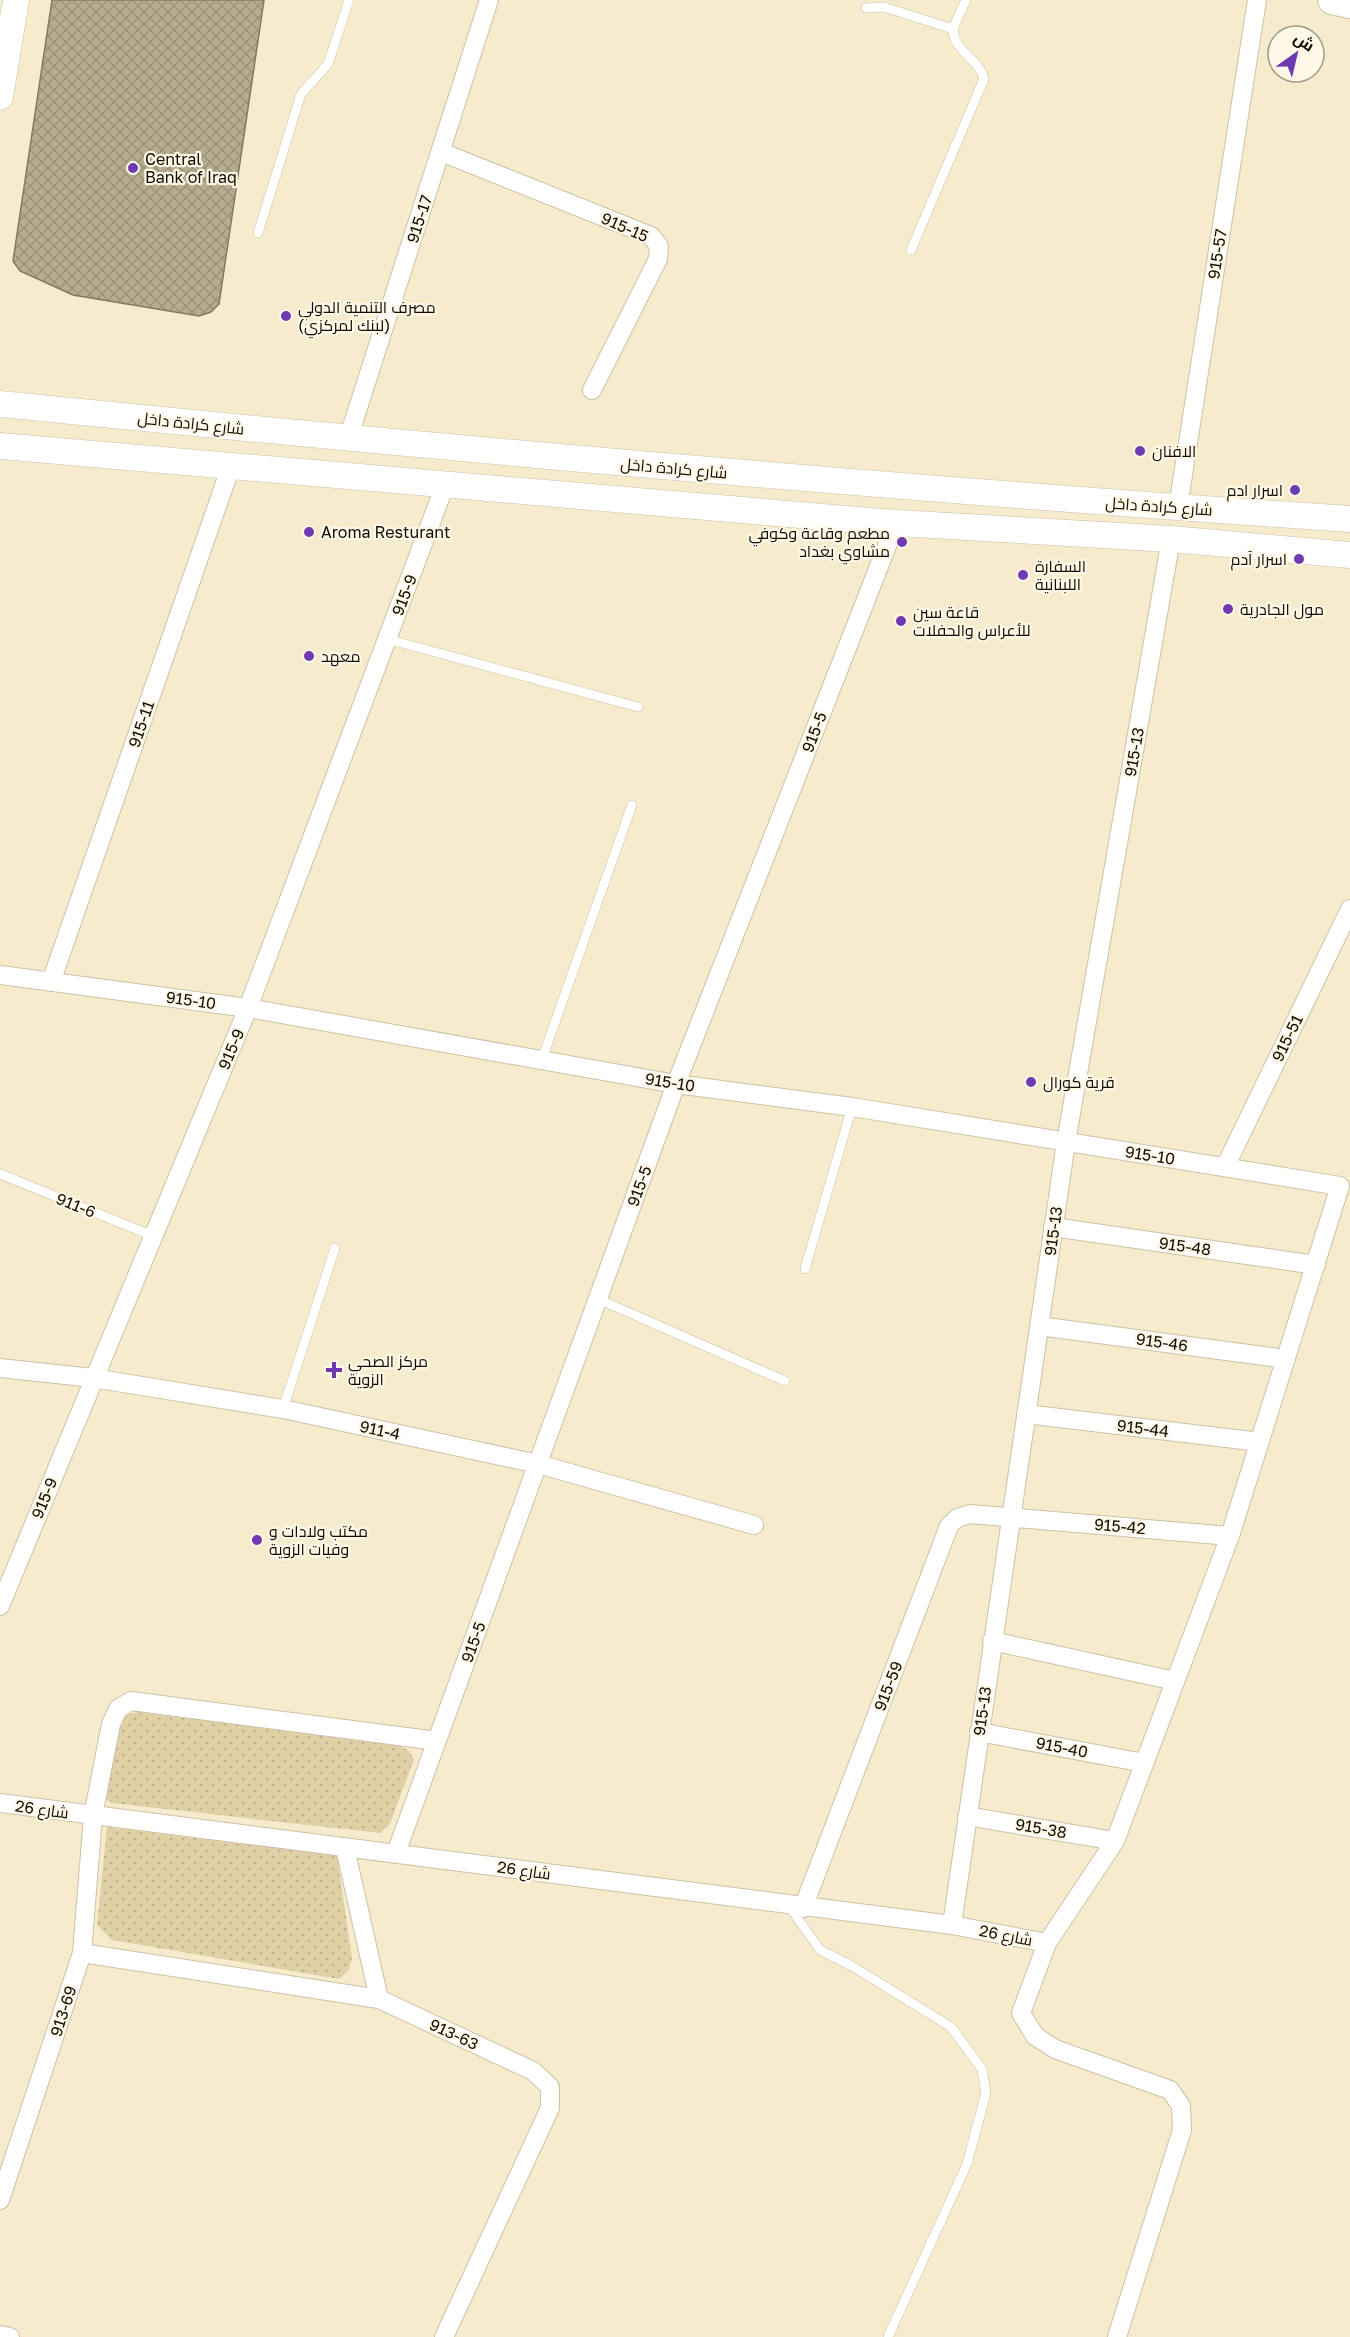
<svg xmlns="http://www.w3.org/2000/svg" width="1350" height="2337" viewBox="0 0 1350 2337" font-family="'Golos Text',Cairo,sans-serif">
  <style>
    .grass { fill: url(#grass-dots) }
    .building { fill: url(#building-cross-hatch); stroke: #83795f; stroke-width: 1.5 }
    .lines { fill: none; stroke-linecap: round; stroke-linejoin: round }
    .lane-casing { stroke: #cdc2a6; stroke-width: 10 }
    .street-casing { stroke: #cdc2a6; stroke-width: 20 }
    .secondary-casing { stroke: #cdc2a6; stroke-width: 27 }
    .primary-casing { stroke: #cdc2a6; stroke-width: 30 }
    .lane { stroke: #fff; stroke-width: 9 }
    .street { stroke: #fff; stroke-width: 18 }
    .secondary { stroke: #fff; stroke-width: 26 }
    .primary { stroke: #fff; stroke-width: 28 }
    .poi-dot { fill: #6f3ab1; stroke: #fff8e7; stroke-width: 2 }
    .labels { text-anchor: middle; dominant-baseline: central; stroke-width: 4.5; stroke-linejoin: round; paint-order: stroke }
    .poi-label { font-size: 16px; fill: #110e05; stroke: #fff8e7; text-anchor: start }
    .street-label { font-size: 16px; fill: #110e05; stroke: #fff8e7 }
  </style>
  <defs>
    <pattern id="grass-dots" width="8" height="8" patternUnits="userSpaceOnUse" patternTransform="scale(1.5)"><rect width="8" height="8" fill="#dfd0a6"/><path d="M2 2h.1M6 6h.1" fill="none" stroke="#beb18d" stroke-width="1.8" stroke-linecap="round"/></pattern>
    <pattern id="building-cross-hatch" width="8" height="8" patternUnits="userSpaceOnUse" patternTransform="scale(1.5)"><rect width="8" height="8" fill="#b6ac90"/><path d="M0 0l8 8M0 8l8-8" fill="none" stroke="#9b937b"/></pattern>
  </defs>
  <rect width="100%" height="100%" fill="#f6ebcd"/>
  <path class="grass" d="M138,1712L396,1745L408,1750L414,1759L390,1824L380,1833L112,1803L105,1799L117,1726L125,1715Z
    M107,1827L337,1856L352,1958L348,1971L339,1979L112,1940L97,1925Z"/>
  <path class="building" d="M52,0H264L219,304L211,312L199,316L73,295L20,271L13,261Z"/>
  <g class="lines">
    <defs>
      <path id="lane" d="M866,8L884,7L953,29
        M258,233L301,94L328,64L349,0
        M911,250L984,79C980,59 949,48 954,27C957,18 962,9 966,0
        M387,639L638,707
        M542,1059L632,805
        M0,1174L153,1236
        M805,1269L852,1107
        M598,1299L785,1381
        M283,1409L335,1248
        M789,1906L820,1950L852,1966L951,2027L982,2069L986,2093L967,2164L888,2337"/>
      <path id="street" d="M441,152L651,236L659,246L658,259L592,390
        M348,439L489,0
        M1178,507L1257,0
        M0,975L248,1008L676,1084L852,1107L1340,1186L1230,1536L1115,1841L1047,1943L1021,2013L1035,2036L1055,2049L1170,2090L1181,2106L1182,2130L1117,2337
        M51,982L231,466
        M1225,1167L1350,909
        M1053,1227L1316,1265
        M1039,1326L1286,1359
        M0,1368L93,1378L283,1409L538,1464L754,1525
        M1026,1414L1260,1442
        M0,1606L248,1008L445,485
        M992,1641L1175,1681
        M979,1732L1144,1763
        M0,1803L952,1925L1047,1943
        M967,1816L1115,1841
        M345,1848L379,1999
        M396,1853L676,1084L896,523
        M803,1908L949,1526L957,1518L970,1514L1230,1536
        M952,1925L1066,1142L1171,539
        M82,1953L379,1999L533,2071L550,2087V2108L444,2337
        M0,2200L82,1953L93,1816L111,1724L118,1709L131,1701L437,1741
        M0,2335L10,2337"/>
      <path id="secondary" d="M0,97L16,0
        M0,404C450,449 899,489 1350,519
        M0,446L881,522L1171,539L1350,555"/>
      <path id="primary" d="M1332,0L1350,4"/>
    </defs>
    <use href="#lane" class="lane-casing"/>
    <use href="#street" class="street-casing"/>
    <use href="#secondary" class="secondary-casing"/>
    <use href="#primary" class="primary-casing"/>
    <use href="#lane" class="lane"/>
    <use href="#street" class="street"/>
    <use href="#secondary" class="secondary"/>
    <use href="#primary" class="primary"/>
  </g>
  <g class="poi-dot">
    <circle cx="133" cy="168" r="6"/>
    <circle cx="286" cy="316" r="6"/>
    <circle cx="1140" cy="451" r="6"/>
    <circle cx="1295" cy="490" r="6"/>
    <circle cx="309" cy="532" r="6"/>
    <circle cx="902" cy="542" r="6"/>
    <circle cx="1299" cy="559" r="6"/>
    <circle cx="1023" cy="575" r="6"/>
    <circle cx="1228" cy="609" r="6"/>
    <circle cx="901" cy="621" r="6"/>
    <circle cx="309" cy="656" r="6"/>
    <circle cx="1031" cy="1082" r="6"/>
    <path d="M331 1361h6v6h6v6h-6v6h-6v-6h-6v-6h6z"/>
    <circle cx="257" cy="1540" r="6"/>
  </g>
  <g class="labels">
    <g class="poi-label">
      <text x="145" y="159">Central<tspan x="145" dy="18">Bank of Iraq</tspan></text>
      <text x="298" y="307">مصرف التنمية الدولي<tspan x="298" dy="18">(لبنك لمركزي)</tspan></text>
      <text x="1152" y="451">الافنان</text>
      <text x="1283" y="490" text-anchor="end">اسرار ادم</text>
      <text x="321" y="532">Aroma Resturant</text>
      <text x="890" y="533" text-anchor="end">مطعم وقاعة وكوفي<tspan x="890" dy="18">مشاوي بغداد</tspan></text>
      <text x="1287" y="559" text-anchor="end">اسرار آدم</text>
      <text x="1035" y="566">السفارة<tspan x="1035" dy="18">اللبنانية</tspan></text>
      <text x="1240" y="609">مول الجادرية</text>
      <text x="913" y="612">قاعة سين<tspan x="913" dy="18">للأعراس والحفلات</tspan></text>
      <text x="321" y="656">معهد</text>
      <text x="1043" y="1082">قرية كورال</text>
      <text x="348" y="1361">مركز الصحي<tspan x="348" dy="18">الزوية</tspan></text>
      <text x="269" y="1531">مكتب ولادات و<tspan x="269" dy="18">وفيات الزوية</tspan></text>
    </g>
    <g class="street-label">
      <text transform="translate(419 219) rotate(-72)">915-17</text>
      <text transform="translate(625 227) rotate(24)">915-15</text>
      <text transform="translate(1217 254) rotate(-81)">915-57</text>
      <text transform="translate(191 423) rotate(6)">شارع كرادة داخل</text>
      <text transform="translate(674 468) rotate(5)">شارع كرادة داخل</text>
      <text transform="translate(1159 506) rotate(4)">شارع كرادة داخل</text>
      <text transform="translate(404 595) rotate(-69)">915-9</text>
      <text transform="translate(141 724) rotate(-71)">915-11</text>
      <text transform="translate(814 732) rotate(-69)">915-5</text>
      <text transform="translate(1134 752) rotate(-80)">915-13</text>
      <text transform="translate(191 1000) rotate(8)">915-10</text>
      <text transform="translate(1287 1038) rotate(-64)">915-51</text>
      <text transform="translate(231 1049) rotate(-67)">915-9</text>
      <text transform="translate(670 1082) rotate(9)">915-10</text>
      <text transform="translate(1150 1155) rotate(9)">915-10</text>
      <text transform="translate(639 1186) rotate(-70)">915-5</text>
      <text transform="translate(76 1205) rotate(22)">911-6</text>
      <text transform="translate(1053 1231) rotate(-82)">915-13</text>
      <text transform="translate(1185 1246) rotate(8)">915-48</text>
      <text transform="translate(1162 1342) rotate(8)">915-46</text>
      <text transform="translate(1143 1428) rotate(7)">915-44</text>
      <text transform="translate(380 1430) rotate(12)">911-4</text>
      <text transform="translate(44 1498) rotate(-68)">915-9</text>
      <text transform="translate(1120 1526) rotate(5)">915-42</text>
      <text transform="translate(473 1642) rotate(-70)">915-5</text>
      <text transform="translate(888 1686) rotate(-69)">915-59</text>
      <text transform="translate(982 1711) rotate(-82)">915-13</text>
      <text transform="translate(1062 1747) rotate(11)">915-40</text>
      <text transform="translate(42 1809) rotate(8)">شارع 26</text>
      <text transform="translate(1041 1828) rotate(10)">915-38</text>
      <text transform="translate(524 1870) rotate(8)">شارع 26</text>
      <text transform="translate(1006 1935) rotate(11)">شارع 26</text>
      <text transform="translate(63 2011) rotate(-72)">913-69</text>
      <text transform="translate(454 2034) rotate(25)">913-63</text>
    </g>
  </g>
  <g transform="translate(1296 54) rotate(34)"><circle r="28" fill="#fff8e7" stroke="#a09a8d" stroke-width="1.5"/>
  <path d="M0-4.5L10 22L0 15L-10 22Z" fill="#6f3ab1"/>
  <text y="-9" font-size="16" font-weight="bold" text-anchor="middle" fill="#110e05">ش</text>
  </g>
</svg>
